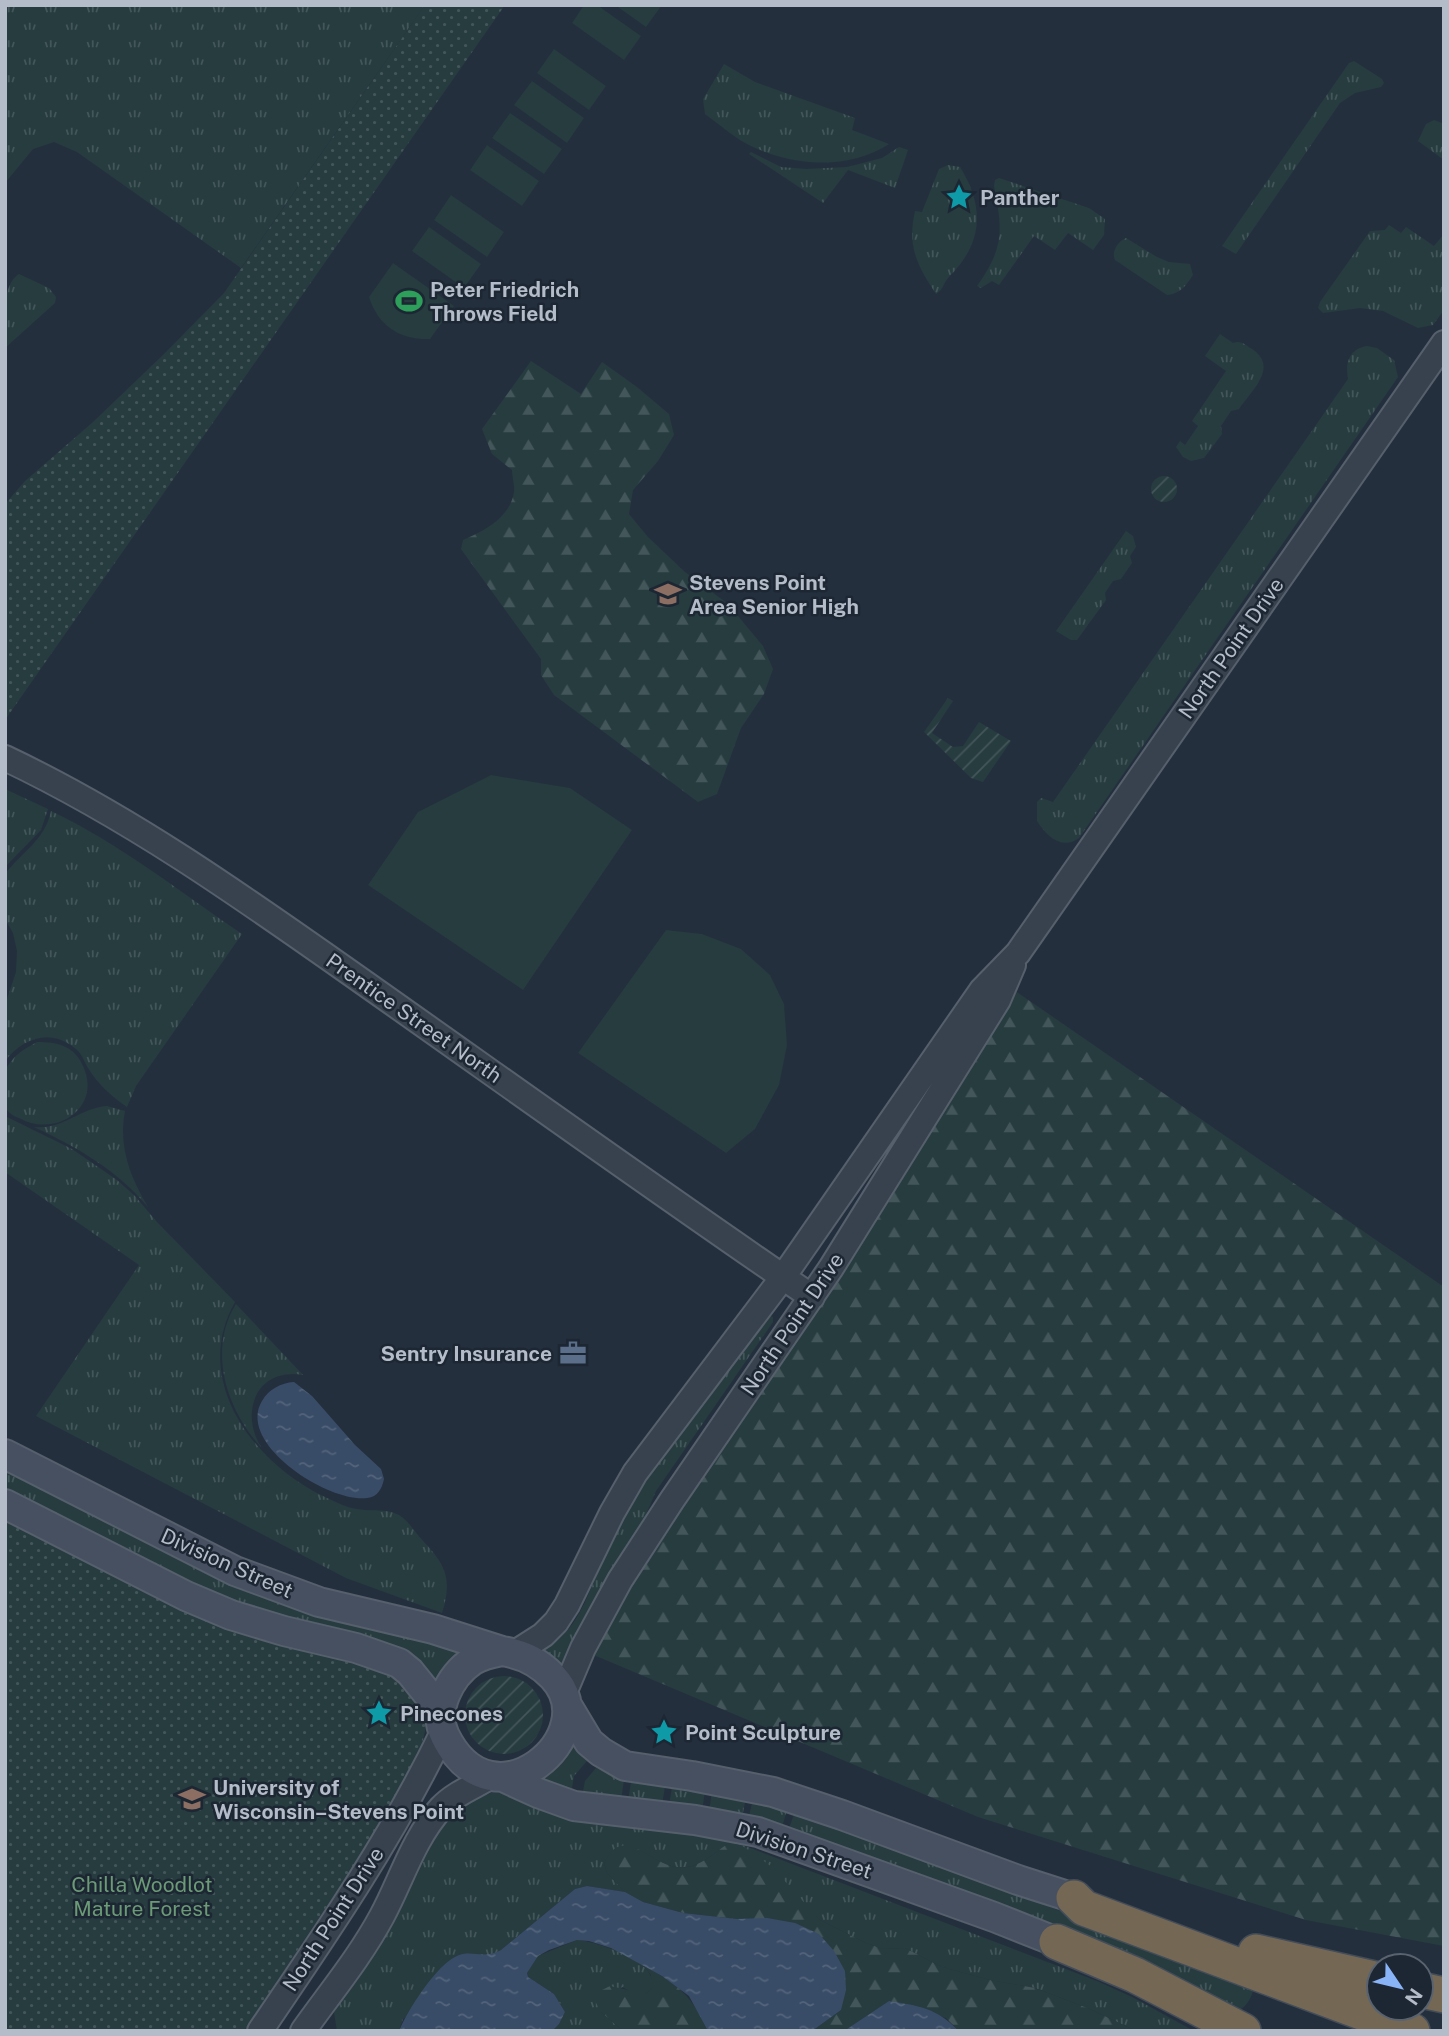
<svg xmlns="http://www.w3.org/2000/svg" width="1449" height="2036" viewBox="0 0 1449 2036" font-family="'Public Sans',sans-serif">
  <style>
    .grass { fill: url(#grass-tufts) }
    .forest { fill: url(#forest-firs) }
    .park { fill: url(#park-dots) }
    .garden { fill: url(#garden-furrows) }
    .pitch { fill: #263c3f }
    .water { fill: url(#water-ripples) }
    .lines { fill: none; stroke-linecap: round; stroke-linejoin: round }
    .tertiary-casing { stroke: #565f6c; stroke-width: 28 }
    .secondary-casing { stroke: #565f6c; stroke-width: 32 }
    .motorway-casing { stroke: #434c59; stroke-width: 38 }
    .tertiary { stroke: #38414e; stroke-width: 24 }
    .secondary { stroke: #465061; stroke-width: 28 }
    .motorway { stroke: #746855; stroke-width: 35 }
    .labels { text-anchor: middle; dominant-baseline: central; stroke-width: 5; stroke-linejoin: round; paint-order: stroke }
    .poi-label { font-size: 21px; font-weight: bold; fill: #b4bcc9; stroke: #1d2633; text-anchor: start }
    .street-label { font-size: 21px; fill: #b4bcc9; stroke: #1d2633 }
    .park-label { font-size: 21px; fill: #6b9a76; stroke: #1d2633 }
  </style>
  <defs>
    <pattern id="grass-tufts" width="24" height="20" patternUnits="userSpaceOnUse" patternTransform="scale(1.75)"><rect width="24" height="20" fill="#263c3f"/><path d="M3 7l-1-3M5 7V3M7 7l1-3M15 17l-1-3M17 17v-4M19 17l1-3" fill="none" stroke="#435659"/></pattern>
    <pattern id="forest-firs" width="22" height="20" patternUnits="userSpaceOnUse" patternTransform="scale(1.75)"><rect width="22" height="20" fill="#263c3f"/><path d="M5 1l3.5 6h-7zM16 11l3.5 6h-7z" fill="#435659"/></pattern>
    <pattern id="park-dots" width="8" height="8" patternUnits="userSpaceOnUse" patternTransform="scale(1.75)"><rect width="8" height="8" fill="#263c3f"/><path d="M2 2h.1M6 6h.1" fill="none" stroke="#435659" stroke-width="1.8" stroke-linecap="round"/></pattern>
    <pattern id="garden-furrows" width="10" height="10" patternUnits="userSpaceOnUse" patternTransform="scale(1.75)"><rect width="10" height="10" fill="#263c3f"/><path d="M-1 1l2-2M0 10L10 0M9 11l2-2" fill="none" stroke="#435659"/></pattern>
    <pattern id="water-ripples" width="26" height="14" patternUnits="userSpaceOnUse" patternTransform="scale(1.75)"><rect width="26" height="14" fill="#394c67"/><path d="M2 4q2-2 4 0t4 0M15 11q2-2 4 0t4 0" fill="none" stroke="#53647b"/></pattern>
  </defs>
  <rect width="100%" height="100%" fill="#242f3e"/>
  <path class="grass" d="M5,5H425L241,268L77,152L54,142L33,149L5,183Z
    M1354,61L1382,79L1384,83L1381,87L1355,93L1340,103L1236,254L1222,246L1349,63Z
    M724,64L755,82L855,118L852,130L889,144C848,171 791,166 749,145C733,137 719,124 705,114L703,99Z
    M1434,120L1444,124V160L1418,141L1426,124Z
    M899,147L908,150L895,188L848,170L823,203L749,154L751,152L781,167L806,169L847,167L882,158Z
    M948,165L960,167C985,207 983,243 949,277C943,283 944,289 936,294C917,265 907,247 915,211L922,212L939,169Z
    M999,178L1089,208L1105,219L1104,235L1093,250L1068,233L1055,250L1034,236L999,285L992,281L981,288L977,286C1004,248 1003,231 994,186L995,180Z
    M1389,225L1401,233L1406,227L1434,246L1444,234V310L1433,325L1418,328L1383,311L1360,308L1323,313L1318,308L1320,302L1370,231L1385,230Z
    M1126,238L1157,257L1169,262L1190,264L1193,275C1186,285 1181,294 1167,295L1115,260C1111,252 1118,241 1126,238Z
    M19,274L49,288L56,297L55,303L5,348C5,326 0,286 19,274Z
    M1220,334L1233,343C1241,340 1245,345 1252,349C1279,367 1252,390 1239,409L1231,411L1221,426L1222,434L1204,458L1191,461L1183,457L1176,447L1180,441L1185,445L1198,426L1192,421L1226,371L1205,356Z
    M1367,346L1377,348L1394,360L1398,377L1079,838C1061,851 1046,835 1037,821V802L1041,798L1053,802L1348,379C1345,363 1349,349 1367,346Z
    M1126,531L1133,536L1136,547L1130,556L1132,563L1121,579L1113,581L1105,593L1106,600L1077,640H1071L1056,631Z
    M5,789L48,809L41,830L5,867Z
    M51,811C119,843 180,892 242,934L136,1086L127,1107C112,1097 97,1083 88,1068C84,1061 82,1054 76,1049C51,1028 24,1037 5,1061V1005L16,972L17,951L13,933L5,919V874C22,852 45,840 51,811Z
    M37,1042C56,1042 73,1045 82,1064C104,1107 56,1139 19,1118C14,1116 9,1114 6,1108C2,1099 5,1082 5,1071C12,1056 24,1049 37,1042Z
    M107,1106L125,1111C118,1146 130,1177 148,1207C117,1170 77,1147 34,1127C63,1130 80,1108 107,1106Z
    M5,1116L72,1149L117,1180L135,1196L157,1222L235,1302C190,1381 255,1465 327,1498C336,1502 348,1508 357,1509C372,1512 385,1508 399,1515C410,1522 415,1533 424,1542C447,1566 452,1581 442,1613L346,1578L36,1416L139,1265L5,1172Z
    M236,1304L303,1375C257,1367 239,1412 261,1447C227,1410 207,1351 236,1304Z
    M768,1315L773,1317V1322L656,1491L642,1524L564,1670L537,1651C546,1647 557,1641 564,1634C589,1610 601,1554 617,1523C628,1501 644,1481 659,1461C695,1412 734,1365 768,1315Z
    M5,1467L470,1649L438,1688L225,1600L5,1492Z
    M571,1741L587,1761L574,1776L571,1794L533,1782L559,1763Z
    M596,1768L624,1780L621,1800L582,1796L585,1781Z
    M631,1782L665,1786L662,1805L628,1801Z
    M672,1787L705,1791L702,1811L669,1806Z
    M712,1792L746,1797L742,1818L709,1812Z
    M491,1793H508L723,1839L730,1842C714,1853 698,1870 677,1867C648,1864 625,1824 604,1863L607,1873L625,1892L587,1886L575,1889L501,1950L403,2019L399,2031H337L334,2012L337,2003L431,1840L451,1816L471,1801Z
    M753,1799L788,1807L781,1830L748,1820Z
    M796,1809L1254,1986C1252,1998 1247,2006 1237,2012L788,1831Z
    M737,1843L1097,1981L1132,1997L1194,2031H1136L1090,2009L1035,1988L990,1980L942,1967L905,1948L883,1949L866,1943L820,1920Z
    M577,1940C594,1941 646,1958 651,1977C653,1981 652,1985 652,1988L646,1994H636L622,1987L601,2012L623,2031H552L559,2024L565,2012L554,1994L528,1977L527,1973L538,1956Z"/>
  <path class="forest" d="M531,361L581,394L602,362L637,387L669,414L674,435L658,461L633,490L629,514L648,537L685,572L728,604L763,646L773,669L764,694L741,728L717,794L698,802L554,695L541,675V659L461,549L463,540C484,531 510,518 514,492C515,486 512,477 512,470L492,454L482,429Z
    M1014,990L1444,1287V1946L1306,1920L978,1817L589,1653Z
    M730,1842L744,1847L772,1867L820,1920L866,1943L883,1949L905,1948L942,1967L990,1980L1035,1988L1090,2009L1136,2031H959L946,2018L889,2001L844,2031H812L841,2010L737,1919L683,1913L643,1902L625,1892L607,1873L604,1863C624,1823 648,1864 677,1867C698,1870 714,1853 730,1842Z
    M644,1966C678,1984 692,1996 708,2031H623L601,2012L595,2001L600,1991L610,1986L646,1994L652,1988L651,1975Z"/>
  <path class="park" d="M425,5H505L5,720V504L25,481L93,422L164,354L224,293Z
    M5,1518L191,1604L335,1658L386,1671L408,1690L422,1709L426,1726L420,1754L376,1832L244,2031H5Z"/>
  <path class="garden" d="M1151 489a13 13 0 1 1 26 0a13 13 0 1 1-26 0Z
    M948,698L953,701L932,733L953,747L963,746L979,722L1011,741L983,782L971,778L924,732Z
    M465 1715a39 39 0 1 1 78 0a39 39 0 1 1-78 0Z"/>
  <path class="pitch" d="M584,5H597L641,36L624,60L572,23Z
    M615,5H662L646,27Z
    M554,49L606,86L589,110L537,73Z
    M532,81L584,118L567,143L514,105Z
    M510,113L562,149L544,174L492,138Z
    M487,145L539,181L522,206L470,170Z
    M451,195L504,232L487,257L434,220Z
    M429,227L481,264L464,288L412,251Z
    M393,263L454,306L430,339C400,340 378,326 369,297Z
    M491,775L570,788L632,830L523,990L368,885L418,812Z
    M666,930L702,934L741,949L770,975L784,1004L787,1045L779,1085L755,1129L726,1153L578,1053Z"/>
  <path class="water" d="M294,1382L312,1396L355,1445L381,1469L384,1479C382,1488 378,1497 367,1498C329,1503 236,1444 262,1401C269,1389 281,1383 294,1382Z
    M587,1886L625,1892L643,1902L683,1913L737,1919L767,1918L795,1923L819,1934L834,1951L845,1971L846,1990L841,2010L812,2031H708L689,1996L662,1976L611,1948L589,1941L577,1940L549,1950L538,1956L527,1973L528,1977L554,1994L565,2012L559,2024L552,2031H399C407,2011 437,1964 457,1956C472,1949 482,1960 501,1950L575,1889Z
    M889,2001C920,2006 936,2008 959,2031H844Z"/>
  <g class="lines">
    <defs>
      <path id="tertiary" d="M5,758C136,820 255,906 373,989C519,1092 664,1196 812,1297
        M515,1653L543,1635L556,1622L567,1605L612,1513L635,1473L783,1277L982,990L1018,953L1444,343
        M564,1693L583,1648L620,1580L672,1500L831,1268L998,1000L1013,965
        M260,2031C326,1934 392,1838 443,1732
        M303,2031C330,1993 360,1957 382,1916C401,1881 413,1839 441,1808C454,1794 473,1787 490,1777"/>
      <path id="secondary" d="M5,1454L235,1571L319,1602L433,1629L502,1651
        M5,1504L186,1596L231,1615L284,1631L356,1648L399,1663L410,1672L431,1698L440,1717
        M502,1651C523,1654 539,1662 553,1677C607,1734 493,1833 445,1736C432,1710 450,1676 472,1661C481,1655 491,1653 502,1651Z
        M568,1707L589,1742L601,1752L625,1766L692,1776L773,1792L842,1815L1018,1880L1074,1898
        M503,1777L538,1793L574,1806L695,1820L758,1832L994,1917L1057,1942"/>
      <path id="motorway" d="M1074,1898L1084,1908L1412,2031
        M1057,1942L1135,1975L1243,2031
        M1256,1952L1379,1980
        M1421,1990L1444,1995"/>
    </defs>
    <use href="#tertiary" class="tertiary-casing"/>
    <use href="#secondary" class="secondary-casing"/>
    <use href="#motorway" class="motorway-casing"/>
    <use href="#tertiary" class="tertiary"/>
    <use href="#secondary" class="secondary"/>
    <use href="#motorway" class="motorway"/>
  </g>
  <defs>
    <symbol id="sight-bare" viewBox="-9 -9 18 18"><path d="M0-6L1.8-2.2L6-1.7L2.9 1.2L3.7 5.4L0 3.3L-3.7 5.4L-2.9 1.2L-6-1.7L-1.8-2.2Z" fill="#0f9aa8" stroke="#1d2633" stroke-width="2.5" paint-order="stroke"/></symbol>
    <symbol id="stadium-bare" viewBox="-9 -9 18 18"><path d="M0-5a6.5 5 0 1 0 0 10a6.5 5 0 1 0 0-10ZM-3.5-1.8h7v3.6h-7Z" fill="#2e9e5b" stroke="#1d2633" stroke-width="2.5" paint-order="stroke"/></symbol>
    <symbol id="school-bare" viewBox="-9 -9 18 18"><path d="M0-5L7-2L0 1L-7-2ZM-4 1L0 2.5L4 1V4Q0 6-4 4Z" fill="#8d6e63" stroke="#1d2633" stroke-width="2.5" paint-order="stroke"/></symbol>
    <symbol id="office-bare" viewBox="-9 -9 18 18"><path d="M-6-3h4V-5.5h4V-3h4V5H-6ZM-1-4.5V-3h2v-1.5ZM-6 0V1H6V0Z" fill="#5c6f8a" stroke="#1d2633" stroke-width="2.5" paint-order="stroke"/></symbol>
    <symbol id="university-bare" viewBox="-9 -9 18 18"><path d="M0-5L7-2L0 1L-7-2ZM-4 1L0 2.5L4 1V4Q0 6-4 4Z" fill="#8d6e63" stroke="#1d2633" stroke-width="2.5" paint-order="stroke"/></symbol>
  </defs>
  <g fill-rule="evenodd">
    <use href="#sight-bare" x="940" y="178" width="38" height="38"/>
    <use href="#stadium-bare" x="390" y="282" width="38" height="38"/>
    <use href="#school-bare" x="649" y="575" width="38" height="38"/>
    <use href="#office-bare" x="554" y="1334" width="38" height="38"/>
    <use href="#sight-bare" x="360" y="1694" width="38" height="38"/>
    <use href="#sight-bare" x="645" y="1713" width="38" height="38"/>
    <use href="#university-bare" x="173" y="1780" width="38" height="38"/>
  </g>
  <g class="labels">
    <g class="poi-label">
      <text x="980" y="197">Panther</text>
      <text x="430" y="289">Peter Friedrich<tspan x="430" dy="24">Throws Field</tspan></text>
      <text x="689" y="582">Stevens Point<tspan x="689" dy="24">Area Senior High</tspan></text>
      <text x="552" y="1353" text-anchor="end">Sentry Insurance</text>
      <text x="400" y="1713">Pinecones</text>
      <text x="685" y="1732">Point Sculpture</text>
      <text x="213" y="1787">University of<tspan x="213" dy="24">Wisconsin–Stevens Point</tspan></text>
    </g>
    <g class="street-label">
      <text transform="translate(1231 648) rotate(-55)">North Point Drive</text>
      <text transform="translate(414 1018) rotate(35)">Prentice Street North</text>
      <text transform="translate(792 1324) rotate(-56)">North Point Drive</text>
      <text transform="translate(227 1563) rotate(24)">Division Street</text>
      <text transform="translate(804 1850) rotate(18)">Division Street</text>
      <text transform="translate(333 1919) rotate(-57)">North Point Drive</text>
    </g>
    <g class="park-label">
      <text x="142" y="1884">Chilla Woodlot<tspan x="142" dy="24">Mature Forest</tspan></text>
    </g>
  </g>
  <rect width="1449" height="2036" fill="none" stroke="#b4bcc9" stroke-width="14"/>
  <g transform="translate(1400 1987) rotate(125)"><circle r="33" fill="#1d2633" stroke="#59626f" stroke-width="2"/>
  <path d="M0-5L12 26L0 18L-12 26Z" fill="#8ab4f8"/>
  <text y="-10" font-size="19" font-weight="bold" text-anchor="middle" fill="#b4bcc9">N</text>
  </g>
</svg>
